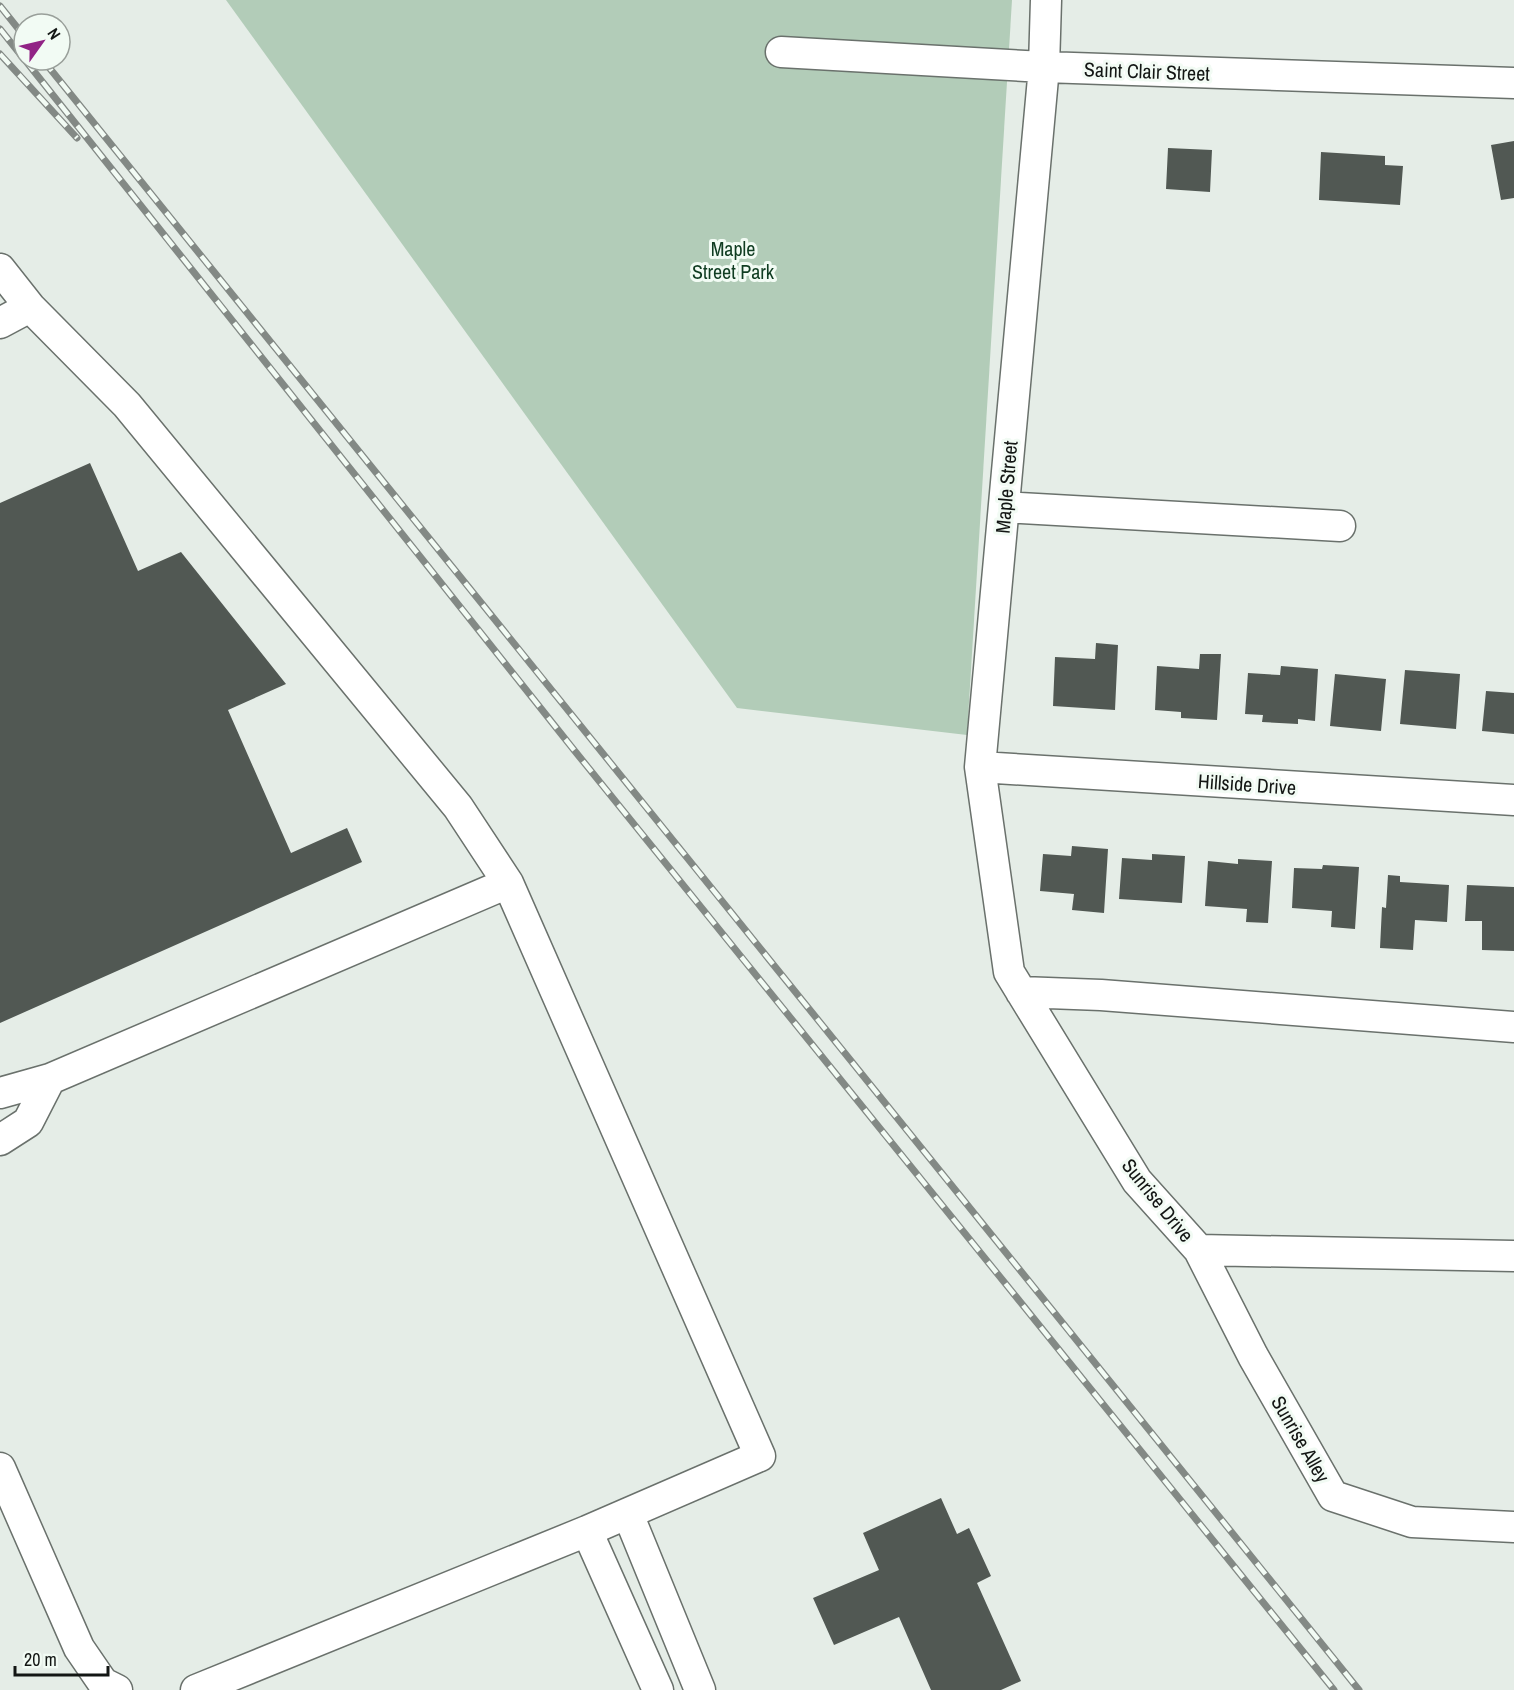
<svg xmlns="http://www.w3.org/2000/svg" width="1514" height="1690" viewBox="0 0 1514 1690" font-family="'Archivo Narrow',sans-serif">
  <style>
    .green { fill: #b2ccb8 }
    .building { fill: #515853 }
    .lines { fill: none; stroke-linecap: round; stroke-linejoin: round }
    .minor-casing { stroke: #6a716c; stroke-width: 33 }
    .minor { stroke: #fff; stroke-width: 30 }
    .rail-casing { stroke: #838985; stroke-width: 7 }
    .rail { stroke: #f2fbf4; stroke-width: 4.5; stroke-dasharray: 14; stroke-linecap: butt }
    .labels { text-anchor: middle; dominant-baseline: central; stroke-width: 6; stroke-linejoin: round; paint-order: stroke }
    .street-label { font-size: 20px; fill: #131614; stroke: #f2fbf4 }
    .park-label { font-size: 20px; fill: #0f3c21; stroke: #f2fbf4 }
  </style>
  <rect width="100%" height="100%" fill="#e5ede7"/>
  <path class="green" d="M226,0H1012L967,735L737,708Z"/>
  <path class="building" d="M1514,141V198L1501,200L1491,145Z
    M1168,148L1212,150L1210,192L1166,189Z
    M1321,152L1385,156V165L1403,166L1400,205L1319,200Z
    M90,463L138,571L181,552L286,684L228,710L291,853L347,828L362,862L0,1023V503Z
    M1096,643L1118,645L1115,710L1053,706L1055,657L1095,659Z
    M1200,654H1221L1217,720L1181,718V712L1155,710L1157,666L1199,669Z
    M1281,666L1318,669L1315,721L1298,719V724L1262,722L1263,715L1245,714L1248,673L1280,675Z
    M1405,670L1460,674L1456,729L1400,724Z
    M1335,674L1386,679L1381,731L1330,726Z
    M1486,691L1514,693V734L1482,731Z
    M1072,846L1108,849L1104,913L1072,910L1074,894L1040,891L1043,854L1071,856Z
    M1152,854L1185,856L1182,903L1119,899L1122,858L1152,860Z
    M1238,859L1272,861L1268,923L1246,922L1247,909L1205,906L1208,861L1238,864Z
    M1323,865L1359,867L1355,929L1331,927L1332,911L1292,908L1294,868L1322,869Z
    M1388,875L1400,876V882L1449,885L1447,922L1415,920L1413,950L1380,948L1382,907L1386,908Z
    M1467,885L1514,887V951L1482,950V921H1465Z
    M941,1498L957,1534L969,1528L991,1576L977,1583L1021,1681L1001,1690H931L899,1617L834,1645L813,1598L879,1570L863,1533Z"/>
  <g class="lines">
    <defs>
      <path id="minor" d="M1046,0L1044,67L980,767L1009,972L1137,1181L1199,1250L1514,1256
        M781,52L1044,67L1514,83
        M0,269L30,307L127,405L458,807L508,883L760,1456L587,1531L196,1690
        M0,323L30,307
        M1004,507L1340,526
        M980,767L1514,800
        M1021,992L1101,995L1514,1027
        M0,1093L50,1079L508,883
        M0,1140L28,1122L50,1079
        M1199,1250L1253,1356L1333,1496L1412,1522L1514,1527
        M0,1468L79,1648L103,1683L117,1690
        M628,1514L700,1690
        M587,1531L658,1690"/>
    </defs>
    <use href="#minor" class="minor-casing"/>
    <use href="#minor" class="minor"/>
    <defs>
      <path id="rail" d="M0,6L24,36
        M0,29L24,59
        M0,54L77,138
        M25,60L574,750L1334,1690
        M43,60L1359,1690"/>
    </defs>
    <use href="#rail" class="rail-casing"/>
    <use href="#rail" class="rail"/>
  </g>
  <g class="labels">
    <g class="street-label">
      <text transform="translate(1147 71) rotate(2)">Saint Clair Street</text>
      <text transform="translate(1006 487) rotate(-85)">Maple Street</text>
      <text transform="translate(1247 784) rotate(4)">Hillside Drive</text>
      <text transform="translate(1158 1200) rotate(51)">Sunrise Drive</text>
      <text transform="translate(1301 1439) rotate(60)">Sunrise Alley</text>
    </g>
    <g class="park-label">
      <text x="733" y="248">Maple<tspan x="733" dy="23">Street Park</tspan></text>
    </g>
  </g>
  <g transform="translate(42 42) rotate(56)"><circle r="28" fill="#f2fbf4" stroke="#999f9a" stroke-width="1.5"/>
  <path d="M0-4.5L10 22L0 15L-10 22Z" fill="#912385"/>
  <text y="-9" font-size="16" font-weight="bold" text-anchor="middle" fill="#131614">N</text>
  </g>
  <path d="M15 1666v9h93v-9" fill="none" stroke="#131614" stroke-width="3"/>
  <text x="24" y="1666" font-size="18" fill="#131614" stroke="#f2fbf4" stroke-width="4.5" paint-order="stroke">20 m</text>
</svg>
